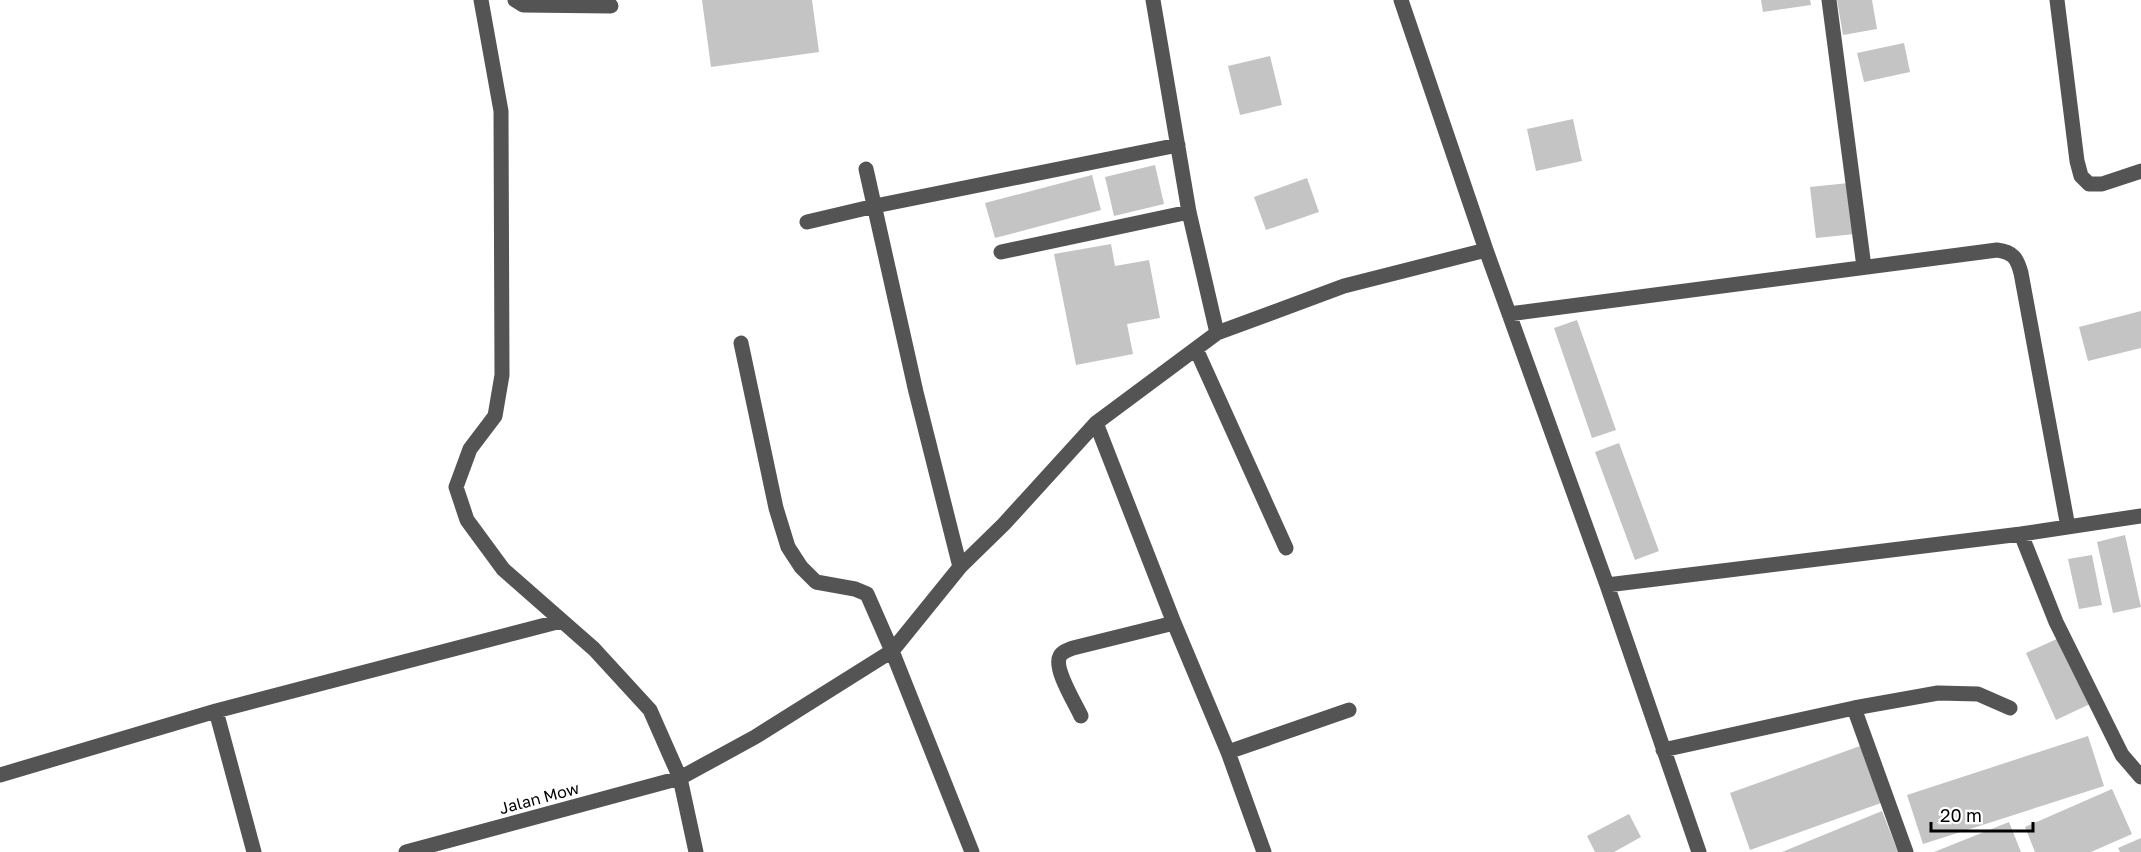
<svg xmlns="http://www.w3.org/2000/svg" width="2141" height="852" viewBox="0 0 2141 852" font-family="'Golos Text',sans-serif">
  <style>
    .building { fill: #c4c4c4 }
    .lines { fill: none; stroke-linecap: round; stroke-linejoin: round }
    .minor { stroke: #545454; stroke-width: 15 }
    .labels { text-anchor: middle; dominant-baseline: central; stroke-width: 5; stroke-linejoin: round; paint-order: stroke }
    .street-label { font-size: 16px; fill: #000; stroke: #fff }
  </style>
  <rect width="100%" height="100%" fill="#fff"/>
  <path class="building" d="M702,0H812L819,52L711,67Z
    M1761,0H1810L1811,5L1763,12Z
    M1837,0H1872L1877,29L1843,35Z
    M1904,43L1910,72L1864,82L1857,53Z
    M1270,56L1282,105L1240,115L1228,66Z
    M1573,119L1582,161L1536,171L1527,129Z
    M1155,165L1164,204L1114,216L1105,177Z
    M1092,175L1101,210L995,238L985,203Z
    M1307,178L1319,212L1266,230L1254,197Z
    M1849,183L1855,234L1816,238L1810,187Z
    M1111,244L1115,266L1149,260L1160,318L1127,324L1133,354L1076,365L1054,254Z
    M2141,311V348L2088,361L2079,327Z
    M1577,320L1616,430L1592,438L1554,328Z
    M1619,443L1659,551L1635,560L1595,452Z
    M2125,535L2141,607L2113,613L2097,542Z
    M2092,555L2102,605L2079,609L2068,559Z
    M2059,638L2090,704L2056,720L2026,653Z
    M2088,736L2104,786L1923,844L1907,795Z
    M1860,746L1881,803L1750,850L1730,793Z
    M2112,789L2132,834L2091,852H2035L2025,827Z
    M1882,811L1898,852H1782Z
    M1629,814L1641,837L1614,852H1595L1587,836Z
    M2009,822L2021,852H1934Z
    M2141,838V852H2120L2118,848Z"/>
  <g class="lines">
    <path class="minor" d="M481,0L501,111L502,375L495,416L470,449L456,487L467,520L503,569L594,649L650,710L680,778L696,852
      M515,0L523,5L611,6
      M1153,0L1189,212L1217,333
      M1401,0L1486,250L1607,585L1699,852
      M1829,0L1864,267
      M2057,0L2077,161L2081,176L2089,184H2102L2141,171
      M866,169L916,392L960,567
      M807,222L875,206L1178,145
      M1001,252L1189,212
      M1509,314L1997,250C2013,252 2017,258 2021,273L2068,527
      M1196,349L1286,548
      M1096,423L1174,623L1228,752L1264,852
      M2021,534L2056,622L2122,755L2141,777
      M1607,585L2021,534L2141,516
      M1854,708L1906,852
      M216,711L254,852
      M1081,716C1075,703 1053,668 1060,656C1062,652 1068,650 1073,648L1174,623
      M1663,750L1854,708L1938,693L1978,694L2010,708
      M1228,752L1349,710
      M0,775L216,711L561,621
      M406,852L680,778L755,737L892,651L867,594L855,589L816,582L801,567L788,547L776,508L741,343
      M972,852L892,651L960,567L1004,524L1096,423L1217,333L1344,286L1486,250"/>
  </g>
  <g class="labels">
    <g class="street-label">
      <text transform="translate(539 798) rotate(-15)">Jalan Mow</text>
    </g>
  </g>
  <path d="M1931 822v9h102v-9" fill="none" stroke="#000000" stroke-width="3"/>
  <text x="1940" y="822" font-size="18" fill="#000000" stroke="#ffffff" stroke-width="4.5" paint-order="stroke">20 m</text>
</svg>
